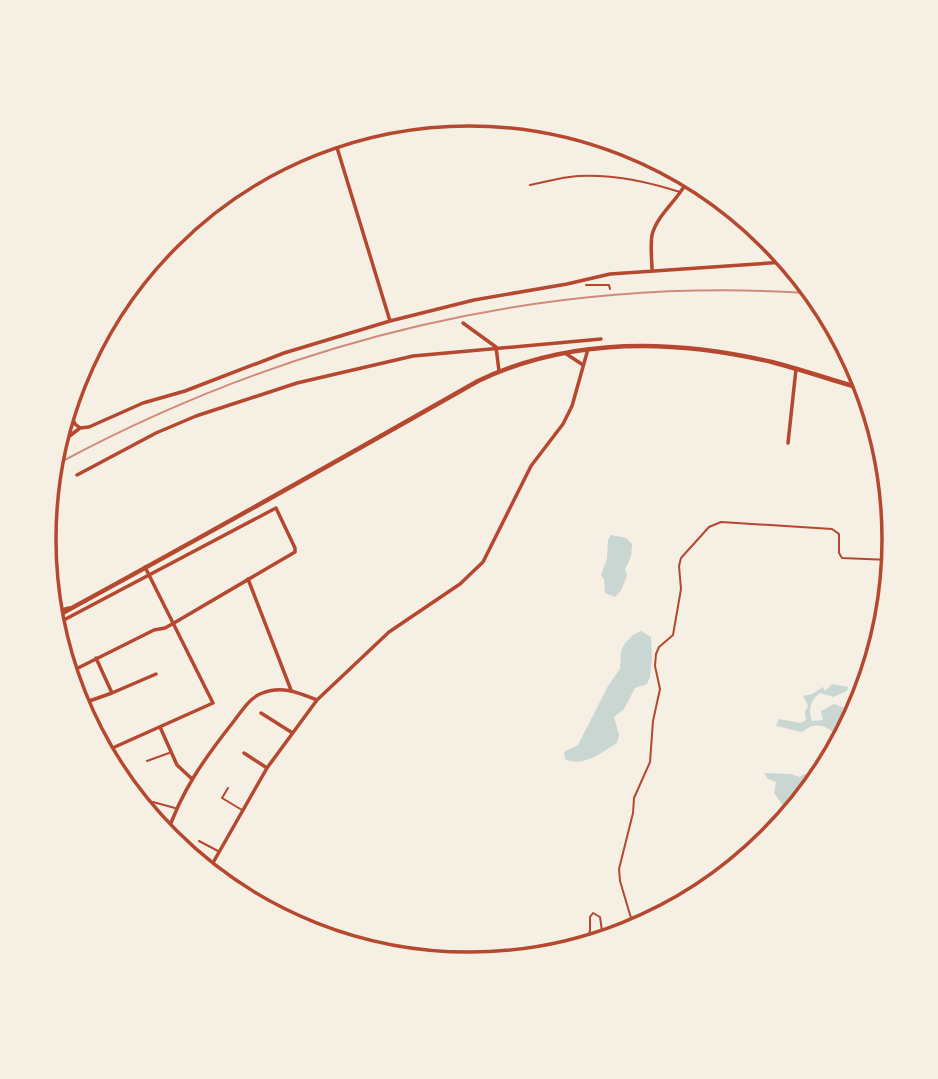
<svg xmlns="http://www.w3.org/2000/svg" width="938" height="1079" viewBox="0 0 938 1079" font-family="Montserrat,sans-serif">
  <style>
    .water { fill: #c9d6d2 }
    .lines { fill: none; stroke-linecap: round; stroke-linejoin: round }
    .path { stroke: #b5482f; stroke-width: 2 }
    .service { stroke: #b5482f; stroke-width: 2 }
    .minor { stroke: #b5482f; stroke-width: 3.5 }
    .secondary { stroke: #b5482f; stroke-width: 4.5 }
    .rail { stroke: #cf8b77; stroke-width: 2 }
    .rim { fill: none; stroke: #b5482f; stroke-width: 3.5 }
  </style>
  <rect width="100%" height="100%" fill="#f6efe4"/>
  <path class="water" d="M611,535L626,538L632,544L631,556L625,570L627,575L621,591L615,597L605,593L604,579L601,575L607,559L608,540Z
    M641,631L651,637L652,657L650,677L647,684L635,688L624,709L614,717L619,735L617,743C602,752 583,768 565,759L564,752L578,745L608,686L620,669L621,651L625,643L633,635Z
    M832,684L848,687L847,691L833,697L820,693C810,700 808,711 812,721L823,720L821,711L834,704L856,712L845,728L835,724L841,734L839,736C826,727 818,720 802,732L776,726L779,719L801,723L806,720L805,712L808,706L803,696L812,694L823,687L825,691Z
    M764,773L791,774L799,777L805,774L812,777L788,813L774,793L776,782L768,779Z"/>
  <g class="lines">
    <path class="path" d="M586,285H609L610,289
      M631,933V918L620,881L619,869L633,813L634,798L650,762L653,721L660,689L655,666L656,654L659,647L673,635L681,589L679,566L681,558L709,527L721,522L832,529L839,534V553L842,558L890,560
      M586,941L590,931V917L593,913L600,917L603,938"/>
    <path class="service" d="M530,185C545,182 562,177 578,176C612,174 649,182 680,192
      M147,761L169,753
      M228,788L222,798L242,810
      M150,814L153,802L175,808
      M199,841L218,851"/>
    <path class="minor" d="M335,141L390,321
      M652,270C652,259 650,246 652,235C657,215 677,201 686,183
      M463,323L496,347L499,371
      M565,353L583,365
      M69,412L75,424L80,428
      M63,441L80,428L89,427L143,403L185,391L284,353L390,321L474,300L567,284L610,274L785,262
      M788,443L796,369
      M77,475L156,433L196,416L297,383L413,356L601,339
      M248,579L291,690
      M58,611L69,608
      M60,622L276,508L295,548V552L174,623L165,628L154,630L70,672
      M96,658L112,693
      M78,705L112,693L156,674
      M261,713L291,732
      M160,727L177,765L192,779
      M108,750L213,703L145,567
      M244,753L267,768
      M166,837C181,791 204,759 234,721C241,712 249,699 260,694C281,685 297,692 317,700
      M210,868L267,768L317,700L389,632L460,584L483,562L531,466L563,424L572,406L588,349"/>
    <path class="secondary" d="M59,615C199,539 339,460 478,381C570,337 673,339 772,362C803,370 834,381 864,389"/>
    <path class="rail" d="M59,463C288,340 545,276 806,293"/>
  </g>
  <path d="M0 0H938V1079H0ZM56 539a413 413 0 1 1 826 0a413 413 0 1 1-826 0Z" fill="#f6efe4" fill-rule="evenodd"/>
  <path class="rim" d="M56 539a413 413 0 1 1 826 0a413 413 0 1 1-826 0Z"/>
</svg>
